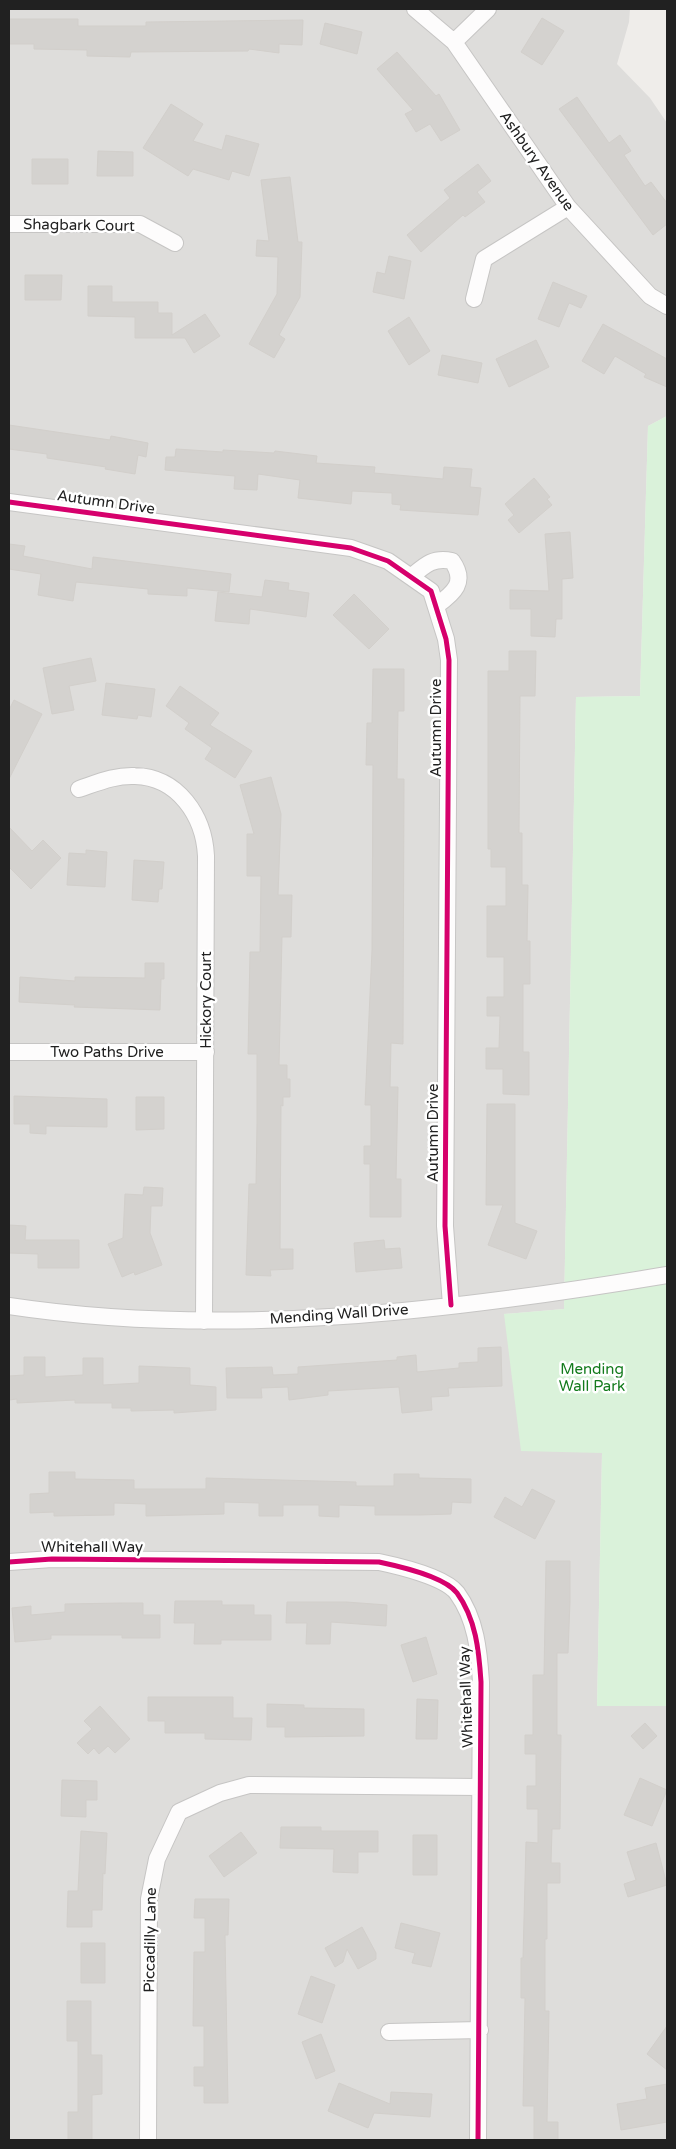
<svg xmlns="http://www.w3.org/2000/svg" width="676" height="2149" viewBox="0 0 676 2149" font-family="'Varela Round',sans-serif">
  <style>
    .residential { fill: #dedddb }
    .park { fill: #daf2da }
    .building { fill: #d4d2cf; stroke: #d2cfcb }
    .lines { fill: none; stroke-linecap: round; stroke-linejoin: round }
    .minor-casing { stroke: #c6c5c4; stroke-width: 18 }
    .minor { stroke: #fdfcfc; stroke-width: 16 }
    .cycleway-casing { stroke: #fff; stroke-width: 8 }
    .cycleway { stroke: #d6006c; stroke-width: 5 }
    .labels { text-anchor: middle; dominant-baseline: central; stroke-width: 5; stroke-linejoin: round; paint-order: stroke }
    .street-label { font-size: 15px; fill: #212121; stroke: #fff }
    .park-label { font-size: 15px; fill: #137b1c; stroke: #fff }
  </style>
  <rect width="100%" height="100%" fill="#efedea"/>
  <path class="residential" d="M9,9H630L629,22L617,64L650,98L667,123V416L648,426L640,696L576,697L564,1309L504,1314L602,1453L597,1706H667V2140H9Z"/>
  <path class="park" d="M667,416V1706H597L602,1453L521,1451L504,1314L564,1309L576,697L640,696L648,426Z"/>
  <path class="building" d="M542,18L564,31L542,65L521,52Z
    M9,19H78V26H146V22L303,20L302,45L279,44V53L249,49L248,51L131,52L130,57L87,56V50L34,49V44H9Z
    M325,23L362,32L357,54L320,44Z
    M397,52L436,96L439,94L460,130L441,141L430,124L416,132L405,114L413,110L377,69Z
    M577,97L609,143L620,135L631,151L624,155L645,186L651,182L667,203V224L653,235L559,109Z
    M171,104L203,124L193,141L222,150L226,135L259,144L249,176L232,171L229,180L193,169L188,176L143,148Z
    M98,151L133,152V176H97Z
    M32,159H68V184H32Z
    M478,164L491,181L477,192L485,202L465,217L463,215L421,252L407,235L450,198L444,190Z
    M290,177L298,242H302L300,297L279,335L285,339L274,358L249,344L277,294L278,257L256,256L257,240L269,241L261,180Z
    M389,256L411,261L404,299L373,292L377,272L385,274Z
    M25,275H62L61,300H25Z
    M553,282L587,296L581,308L569,303L559,327L538,319Z
    M88,286H112V302H158V313H172V335L205,314L220,336L194,353L185,338H135V317L88,316Z
    M409,317L430,351L409,365L388,331Z
    M603,324L667,359V387L644,377L646,374L615,356L604,374L582,361Z
    M536,340L549,367L509,387L496,359Z
    M442,355L482,363L478,383L438,375Z
    M9,425L110,440L111,436L148,443L146,457L138,455L135,474L105,469L106,467L47,458V454L9,449Z
    M176,449L223,452V450L274,453L275,451L317,456L316,463L375,467L374,473L443,479L444,467L472,469L470,487L481,488L478,515L400,510L401,505L392,504V493L352,491L351,504L298,498L300,480L258,474L257,490L234,489L235,476L165,470L166,457H175Z
    M534,478L550,497L547,499L552,505L519,533L508,520L514,515L505,504Z
    M570,532L573,578L562,579V619H556L555,637L531,636V609H510V590L549,591L545,534Z
    M9,544L25,546L23,556L92,569L93,557L231,574L229,592L187,588V596L148,594V589L76,582L73,601L38,595L41,574L9,569Z
    M265,580L289,583L288,590L309,593L306,617L250,609L249,624L215,621L218,592L262,597Z
    M354,594L389,629L369,649L333,615Z
    M509,651H536L535,696H520L519,833H522V885H528L527,941H530V984H523V1052H529V1095L503,1094V1069H486V1048H499L500,1016H487V997H504V957H487V906H506V867H491V849H488V671H509Z
    M91,658L96,681L69,686L74,710L52,714L43,668Z
    M373,669H404V711H398L397,779H404L403,1044L391,1043L390,1087H398L396,1179H401V1217H370V1164H364V1146H371V1105H365L372,950L373,765H366L367,723H372Z
    M106,683L155,689L151,717L138,715L137,719L102,715Z
    M180,686L219,713L210,725L252,751L235,778L205,759L212,748L185,729L189,723L166,706Z
    M14,700L42,714L9,779V710Z
    M271,777L281,814L278,895H292L291,937H282L279,1065H287V1079H290V1097H283V1106L281,1105L280,1249H293V1269L270,1270L271,1276L246,1275L249,1184H256L257,1124V1054H248L250,952H260L261,876H247V834H254L240,785Z
    M9,827L32,851L43,840L61,858L31,889L9,867Z
    M86,850L107,852L105,887L67,885L69,853L86,854Z
    M134,860L164,862L162,889H159L158,902L132,900Z
    M145,963H164V979H161L160,1010L74,1007L75,1005L19,1002L20,977L75,981V977L145,978Z
    M14,1096L107,1099V1127L46,1126V1134L30,1133V1124H14Z
    M136,1097H164V1129L136,1130Z
    M487,1104H515V1223L537,1231L526,1259L488,1245L503,1205H486Z
    M144,1187L163,1188L162,1206H151L150,1233L162,1265L135,1275L134,1272L122,1277L108,1244L123,1238L125,1194L143,1195Z
    M9,1225L26,1226L25,1240H79V1268H38V1254L9,1253Z
    M384,1240L385,1249L400,1248L402,1268L356,1272L354,1243Z
    M501,1347L502,1386L448,1388L449,1396L431,1397L432,1410L402,1413L399,1387L328,1391V1395L289,1400L288,1387L261,1388L262,1398H227L226,1368L272,1367L273,1375L298,1374V1367L397,1360V1357L416,1355L417,1372L459,1368V1363L478,1362V1348Z
    M24,1357H45V1377L83,1375V1358H103V1385L139,1383V1366L190,1368V1385L216,1387V1410L174,1413V1410L131,1411V1408H112V1403H75V1400L17,1403V1399L9,1400V1376L24,1375Z
    M49,1472H75V1479L134,1480V1489H206V1478L356,1482V1486H394V1474H419V1478L471,1479V1503L452,1502L451,1514L419,1515H375V1506L339,1505V1517L319,1516V1505H283V1516H259V1503L224,1502V1514L146,1516V1504L114,1503V1515L54,1516V1512L30,1513V1494L49,1493Z
    M532,1489L555,1501L535,1539L494,1517L505,1497L522,1507Z
    M546,1561H570V1601L568,1653H557V1735H561L560,1829H552L551,1863H560V1883H547V1939H545V2011H549L547,2122H558V2140H534V2106H523L525,1998H521V1958H523L526,1842L538,1843V1809H527V1786H536V1754H525V1735H533V1675H544Z
    M175,1601H222V1605H254V1615H271V1640H221V1644H194L195,1623H174Z
    M287,1602H346L387,1605L386,1626L331,1622L330,1644H306L307,1623H286Z
    M122,1603H143V1615H160V1638H122V1635H51V1639L15,1642L12,1608L31,1606V1615L65,1612V1604Z
    M426,1637L437,1674L413,1682L401,1645Z
    M148,1697H233V1718H252L251,1740L205,1739V1733H165V1721H148Z
    M417,1699L438,1700L437,1739H416Z
    M267,1704L304,1705V1708L364,1709V1736L285,1737V1727H267Z
    M100,1706L130,1739L115,1753L108,1746L99,1754L94,1748L88,1754L77,1743L92,1729L84,1721Z
    M645,1723L657,1736L643,1749L631,1736Z
    M640,1778L667,1790L652,1826L624,1815Z
    M62,1780L97,1781V1800H86V1817L61,1816Z
    M281,1827H321V1831H378V1852H358V1873L333,1872L334,1849L280,1848Z
    M81,1831L107,1833L105,1874L103,1873L102,1910H92V1927H67L68,1891H78Z
    M241,1832L257,1853L224,1877L209,1856Z
    M413,1835H437V1875H413Z
    M656,1843L667,1885L628,1897L624,1884L636,1880L627,1852Z
    M195,1899H229L228,1935H225L228,2103H204V2086H194V2067H204V2026H193L194,1952H205V1918H194Z
    M401,1923L440,1933L431,1967L412,1963L415,1953L395,1948Z
    M362,1927L376,1953V1959L358,1969L347,1949L343,1962L335,1967L325,1948Z
    M81,1943H105V1983H81Z
    M311,1976L335,1985L322,2023L298,2014Z
    M67,2001H91V2055H102V2094L92,2095V2140H68V2112H78V2041H67Z
    M667,2026V2070L647,2054Z
    M321,2034L335,2071L316,2079L302,2042Z
    M339,2083L390,2104L391,2092L432,2094L430,2117L374,2113L368,2128L328,2111Z
    M667,2084V2122L621,2130L617,2104L647,2099L645,2088Z"/>
  <g class="lines">
    <defs>
      <path id="minor" d="M415,9L454,42L568,207L650,296L667,306
        M454,42L488,9
        M9,224H140L175,243
        M474,299L484,259L568,207
        M9,502L351,548L388,561L431,591L446,639L449,660L445,1226L451,1305
        M411,577C425,565 433,557 452,561C467,582 454,593 436,606
        M79,789C97,783 115,775 135,776C178,777 204,816 206,856L204,1321
        M9,1052H206
        M9,1306C227,1339 451,1311 667,1275
        M9,1562L52,1559L379,1562C398,1566 445,1577 457,1593C476,1619 479,1651 481,1682L478,2140
        M389,2032L480,2030
        M148,2140L149,1899L157,1859L179,1812L220,1793L249,1785L480,1787"/>
    </defs>
    <use href="#minor" class="minor-casing"/>
    <use href="#minor" class="minor"/>
    <defs>
      <path id="cycleway" d="M9,502L351,548L388,561L431,591L446,639L449,660L445,1226L451,1305
        M9,1562L52,1559L379,1562C398,1566 445,1577 457,1593C476,1619 479,1651 481,1682L478,2140"/>
    </defs>
    <use href="#cycleway" class="cycleway-casing"/>
    <use href="#cycleway" class="cycleway"/>
  </g>
  <g class="labels">
    <g class="street-label">
      <text transform="translate(537 161) rotate(55)">Ashbury Avenue</text>
      <text transform="translate(79 225) rotate(1)">Shagbark Court</text>
      <text transform="translate(106 502) rotate(8)">Autumn Drive</text>
      <text transform="translate(436 728) rotate(-90)">Autumn Drive</text>
      <text transform="translate(206 1000) rotate(-90)">Hickory Court</text>
      <text x="107" y="1052">Two Paths Drive</text>
      <text transform="translate(433 1133) rotate(-90)">Autumn Drive</text>
      <text transform="translate(339 1314) rotate(-4)">Mending Wall Drive</text>
      <text x="92" y="1547">Whitehall Way</text>
      <text transform="translate(466 1697) rotate(-92)">Whitehall Way</text>
      <text transform="translate(150 1940) rotate(-89)">Piccadilly Lane</text>
    </g>
    <g class="park-label">
      <text x="592" y="1369">Mending<tspan x="592" dy="17">Wall Park</tspan></text>
    </g>
  </g>
  <rect width="676" height="2149" fill="none" stroke="#212121" stroke-width="20"/>
</svg>
